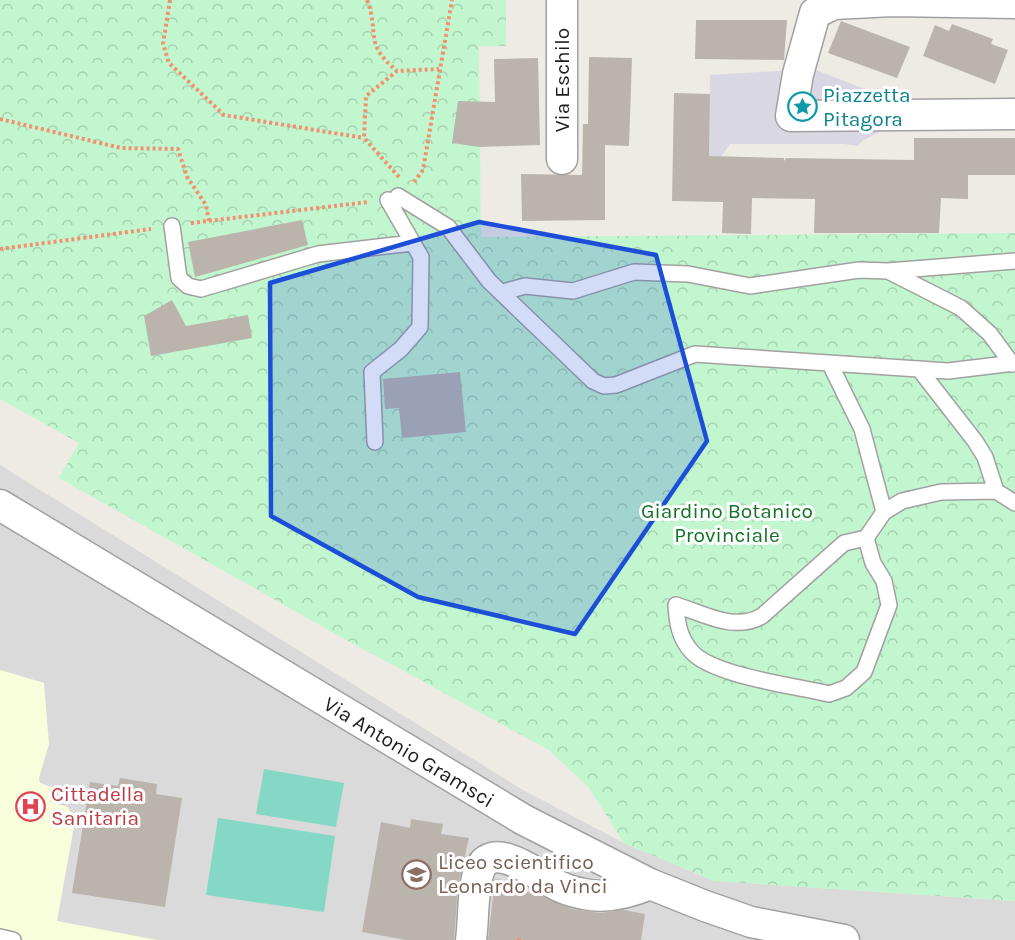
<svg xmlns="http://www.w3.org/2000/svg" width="1015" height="940" viewBox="0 0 1015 940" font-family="Karla,sans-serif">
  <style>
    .residential { fill: #dbdada }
    .education { fill: #f8fddc }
    .park { fill: url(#park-crowns) }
    .pitch { fill: #85d8c5 }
    .plaza { fill: #d9d7e3 }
    .building { fill: #bab4ad }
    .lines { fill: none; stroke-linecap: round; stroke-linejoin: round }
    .service-casing { stroke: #a1a1a1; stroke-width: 18 }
    .minor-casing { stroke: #a1a1a1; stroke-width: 33 }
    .path { stroke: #f19170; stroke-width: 4; stroke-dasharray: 3 3; stroke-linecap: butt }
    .service { stroke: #fff; stroke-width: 15 }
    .minor { stroke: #fff; stroke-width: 30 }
    .marked { fill: #1d4ed8; fill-opacity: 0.2; stroke: #1d4ed8; stroke-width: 4.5; stroke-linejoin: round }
    .labels { text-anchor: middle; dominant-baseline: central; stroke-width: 6; stroke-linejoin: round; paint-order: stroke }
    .street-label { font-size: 21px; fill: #1d1d1d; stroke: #fff }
    .culture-label { font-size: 21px; fill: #0d838f; stroke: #fff; text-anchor: start }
    .park-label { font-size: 21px; fill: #127329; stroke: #fff }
    .health-label { font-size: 21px; fill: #be3a42; stroke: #fff; text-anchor: start }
    .education-label { font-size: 21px; fill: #785e54; stroke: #fff; text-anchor: start }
  </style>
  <defs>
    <pattern id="park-crowns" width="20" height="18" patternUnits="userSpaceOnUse" patternTransform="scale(1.5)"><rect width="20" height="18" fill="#c2f6ce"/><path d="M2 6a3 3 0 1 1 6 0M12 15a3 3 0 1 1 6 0" fill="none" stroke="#a6d2b0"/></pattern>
  </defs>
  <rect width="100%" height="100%" fill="#edebe3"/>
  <path class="residential" d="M0,465L523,790L624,843L714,881L1015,901V940H158L0,913L44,683L0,670Z"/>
  <path class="education" d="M0,670L44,683L49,744L39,778L40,783L54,788L50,802L68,807L75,821L57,921L157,940H0Z"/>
  <path class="park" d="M0,0H506V46H479L481,237L1015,233V901L714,881L624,843L589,788L549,750L341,637L59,478L79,443L0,399Z"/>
  <path class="pitch" d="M264,769L344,783L336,827L256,814Z
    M218,818L335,836L324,912L206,895Z"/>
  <path class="plaza" d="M813,69L891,99L897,116L889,127L862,141L858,146L844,144H730L720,158L709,159L710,75Z"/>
  <path class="building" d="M696,20H787L784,60L695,59Z
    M841,21L910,47L897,78L828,53Z
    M952,24L993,39L991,44L1008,50L995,84L923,56L935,25L949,31Z
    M589,57L632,58L629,146L605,145V220L522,221L521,174L582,175L583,124H588Z
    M538,58L540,145L479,147L452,143L458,101L495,102L494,59Z
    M674,93L710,94L709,156L784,158V161L786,158L914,160V138H1015V175H968V199L941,198L939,233H814L815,199L752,198L751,234L722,233L723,202L672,201Z
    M302,220L308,245L195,277L188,242Z
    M172,300L186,326L248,315L252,338L151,356L144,316Z
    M460,372L466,432L402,438L399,408L385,409L383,379Z
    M120,778L157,784L156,794L182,798L165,907L72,893L90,782L118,786Z
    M411,819L443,824L441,834L469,838L458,886L454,940H406L362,932L381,822L410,828Z
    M495,879L518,882L521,884L520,891L538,894L572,909L600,913L624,910L645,914L641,940H488Z"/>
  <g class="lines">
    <defs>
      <path id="service" d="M398,196L448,227L489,281L593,381L604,386L616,385L695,354L948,371L1015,363
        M172,226L179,278L188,286L201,289L318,254L412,243
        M890,272L961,308L990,334L1012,364
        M503,292L525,286L573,291L634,272L688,274L750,286L859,270L888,271L1015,261
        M830,364L862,429L884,512
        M919,369L975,441L985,457L996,491
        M375,442L372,372L401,349L420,327L421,257L388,200
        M866,538L844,543L762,616C734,632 705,614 676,605C677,622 679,638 692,652C714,676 796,686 829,694L846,688L864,672L889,605L884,581L873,563L866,538L884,512L902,501L941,492L996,491L1015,503
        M0,937L13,940"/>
      <path id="minor" d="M1015,3L892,1L834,4L815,13L798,74L791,116L1015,114
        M562,159V0
        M0,505L524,820L650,884L705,906L751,922L844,940
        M471,940C474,919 472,892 479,871C491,838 536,874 553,883C563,889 573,892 584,894C607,899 629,893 650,884"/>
    </defs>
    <use href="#service" class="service-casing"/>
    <use href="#minor" class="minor-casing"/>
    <path class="path" d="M170,0L163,44L169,63L224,115L364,138
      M367,0C380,34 363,43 397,71
      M0,119L121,148L178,149L187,177L206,205L209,221
      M399,177L364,138L366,96L397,71L439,69
      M414,182L423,170L452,0
      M191,223L368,202
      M0,249L151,229
      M519,940V938"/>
    <use href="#service" class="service"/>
    <use href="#minor" class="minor"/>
  </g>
  <path class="marked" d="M479,222L656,255L707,441L575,634L418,597L271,516L270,283Z"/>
  <defs>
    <symbol id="sight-ring" viewBox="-11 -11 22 22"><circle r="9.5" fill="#fff" stroke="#0f9aa8" stroke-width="1.5"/><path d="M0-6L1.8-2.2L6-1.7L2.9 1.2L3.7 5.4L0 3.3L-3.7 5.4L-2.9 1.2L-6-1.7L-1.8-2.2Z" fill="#0f9aa8"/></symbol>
    <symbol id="hospital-ring" viewBox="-11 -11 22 22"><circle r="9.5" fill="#fff" stroke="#e0444e" stroke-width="1.5"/><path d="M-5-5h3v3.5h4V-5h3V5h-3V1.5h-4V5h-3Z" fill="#e0444e"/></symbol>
    <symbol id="school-ring" viewBox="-11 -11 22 22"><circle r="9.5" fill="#fff" stroke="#8d6e63" stroke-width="1.5"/><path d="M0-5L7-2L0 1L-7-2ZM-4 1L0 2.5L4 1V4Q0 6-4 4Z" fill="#8d6e63"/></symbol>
  </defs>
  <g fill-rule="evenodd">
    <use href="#sight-ring" x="786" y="90" width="33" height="33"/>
    <use href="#hospital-ring" x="14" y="790" width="33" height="33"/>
    <use href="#school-ring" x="400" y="858" width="33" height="33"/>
  </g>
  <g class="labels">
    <g class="street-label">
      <text transform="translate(562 80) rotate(-90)">Via Eschilo</text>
      <text transform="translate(409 752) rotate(31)">Via Antonio Gramsci</text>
    </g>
    <g class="culture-label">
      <text x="823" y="95">Piazzetta<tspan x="823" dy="24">Pitagora</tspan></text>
    </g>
    <g class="park-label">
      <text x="727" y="511">Giardino Botanico<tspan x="727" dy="24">Provinciale</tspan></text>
    </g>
    <g class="health-label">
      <text x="51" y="794">Cittadella<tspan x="51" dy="24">Sanitaria</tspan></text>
    </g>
    <g class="education-label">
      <text x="438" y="862">Liceo scientifico<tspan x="438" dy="24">Leonardo da Vinci</tspan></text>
    </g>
  </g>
</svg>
